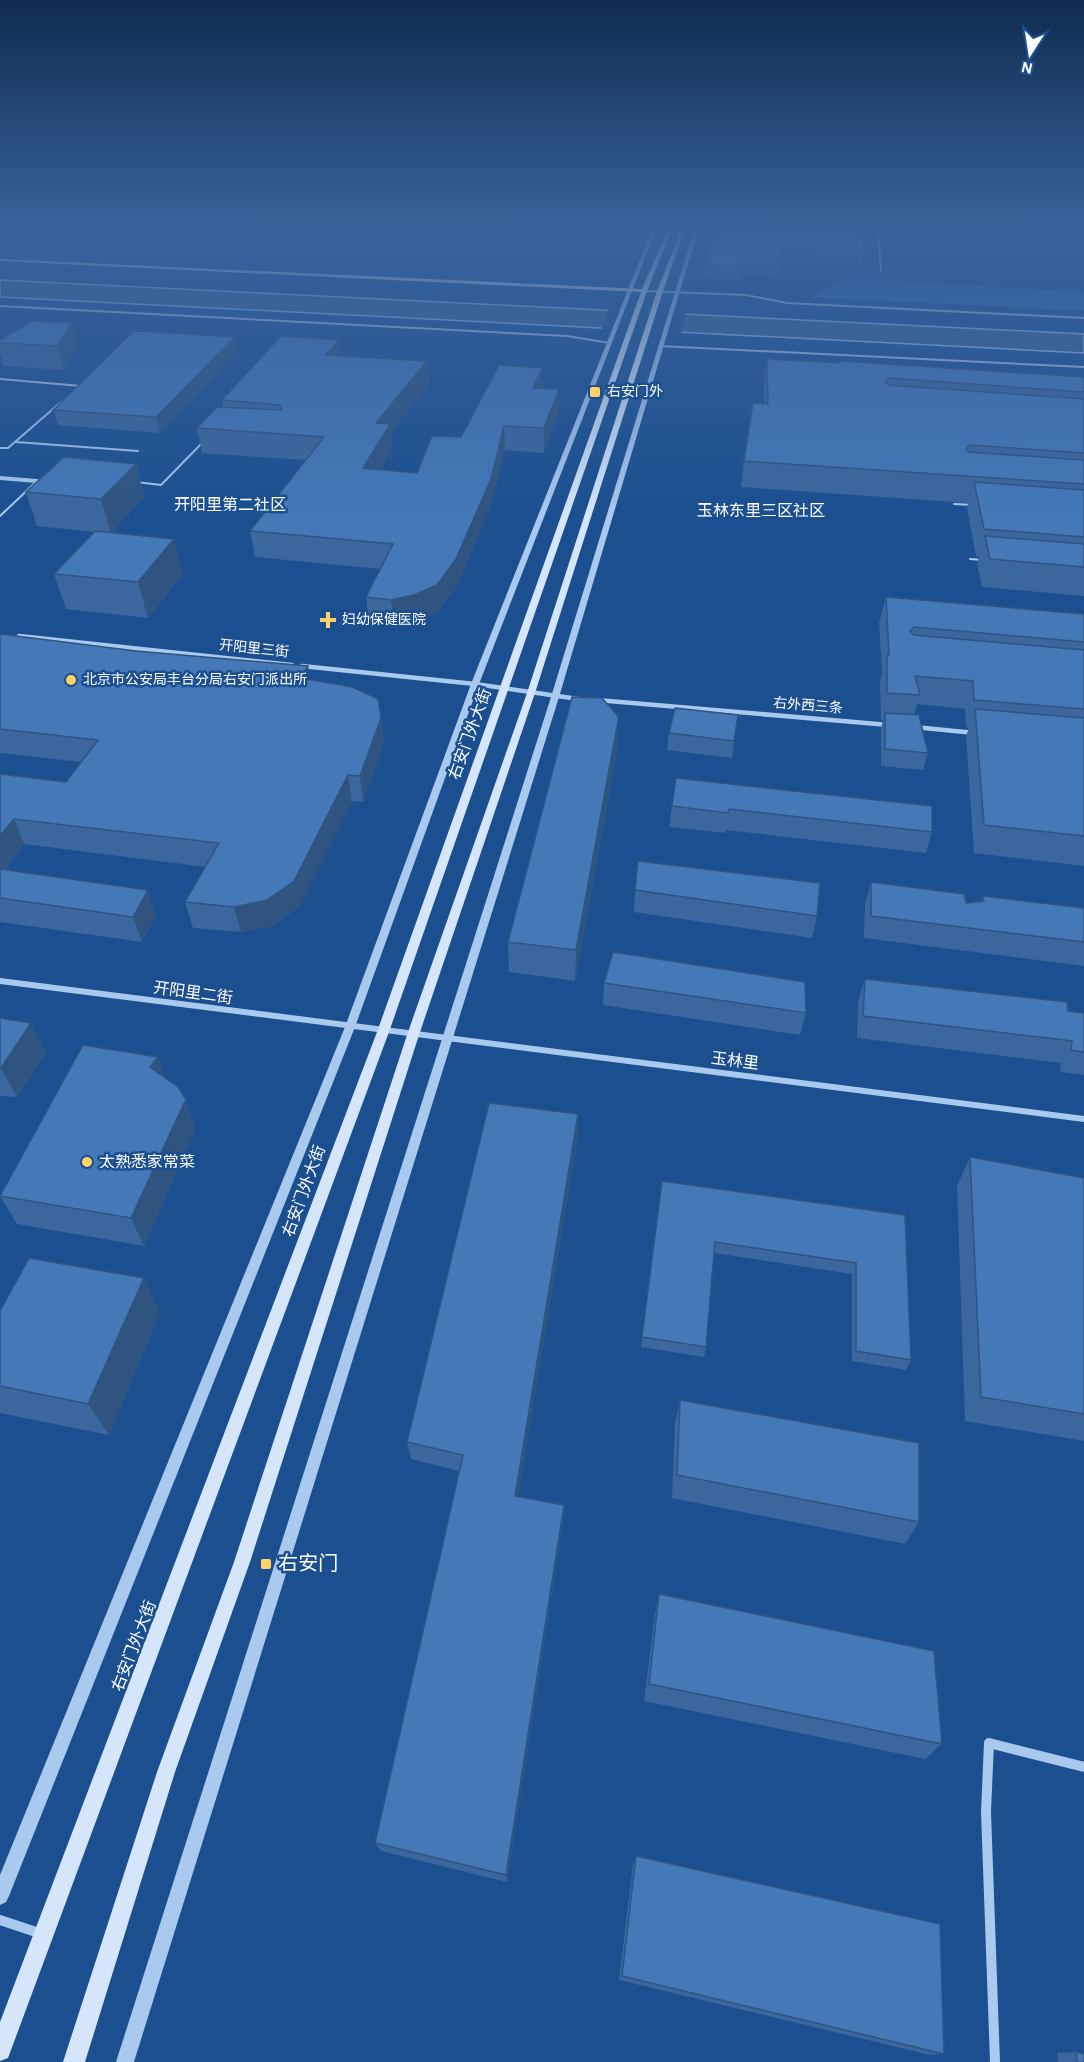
<svg xmlns="http://www.w3.org/2000/svg" width="1084" height="2062" viewBox="0 0 1084 2062" font-family="'Alegreya Sans','Noto Sans SC',sans-serif">
  <style>
    .green { fill: #2e69ad }
    .water { fill: #3c6290; stroke: #9cc4f0; stroke-width: 1.5 }
    .pier { fill: #1b4f8f }
    .lines { fill: none; stroke-linecap: round; stroke-linejoin: round }
    .service { stroke: #a9c9ee; stroke-width: 2 }
    .minor-far4 { stroke: #a9c9ee; stroke-width: 2 }
    .minor-far3 { stroke: #a9c9ee; stroke-width: 4 }
    .minor-far2 { stroke: #a9c9ee; stroke-width: 4.5 }
    .minor-far1 { stroke: #a9c9ee; stroke-width: 6 }
    .minor { stroke: #a9c9ee; stroke-width: 10 }
    .tertiary { fill: #a9c9ee; fill-rule: evenodd }
    .secondary { fill: #d6e6fa; fill-rule: evenodd }
    .wall { fill: #3a679d }
    .shaded-wall { fill: #305480 }
    .building { fill: #4478b7; stroke: #305480; stroke-width: 1.5 }
    .poi-dot { fill: #ffd166; stroke: #1b4f8f; stroke-width: 2 }
    .labels { text-anchor: middle; dominant-baseline: central; stroke-width: 5; stroke-linejoin: round; paint-order: stroke }
    .far-poi-label { font-size: 14px; fill: #fff; stroke: #1b4f8f; text-anchor: start }
    .far-street-label { font-size: 14px; fill: #fff; stroke: #1b4f8f }
    .far-quarter-label { font-size: 16px; fill: #fff; stroke: #1b4f8f }
    .street-label { font-size: 16px; fill: #fff; stroke: #1b4f8f }
    .poi-label { font-size: 16px; fill: #fff; stroke: #1b4f8f; text-anchor: start }
    .near-poi-label { font-size: 20px; fill: #fff; stroke: #1b4f8f; text-anchor: start }
  </style>
  <rect width="100%" height="100%" fill="#1b4f8f"/>
  <path class="green" d="M845,278L1084,292V311L811,297Z"/>
  <path class="water" d="M0,280L1084,334V353L0,297Z"/>
  <path class="pier" d="M609,308L686,311L681,335L601,331Z"/>
  <g class="lines">
    <path class="service" d="M0,379L81,386
      M16,442L138,451
      M0,448H8L61,402
      M136,482L161,485L203,442
      M954,504L974,505
      M0,516L37,481L41,482
      M970,559L983,560"/>
    <path class="minor-far4" d="M878,227L881,271
      M0,229L79,233L89,227
      M644,291L746,295L787,303L1084,318
      M0,306L567,336L610,343
      M659,346L1084,367"/>
    <path class="minor-far3" d="M0,478L37,481"/>
    <path class="minor-far2" d="M19,636L292,665
      M302,666L475,684L578,699
      M597,700L889,725
      M914,727L975,733"/>
    <path class="minor-far1" d="M0,981L1084,1119"/>
    <path class="minor" d="M0,1920L42,1934
      M995,2062L986,1812L989,1743L1084,1767"/>
    <path class="tertiary" d="M653,227H657L479,684L355,1027L9,1896L6,1902L0,1905V1875L345,1027L471,684Z
      M695,227H699L559,697L134,2062H116L551,697Z"/>
    <path class="secondary" d="M669,227H673L647,291L389,1032L11,2050L8,2058L0,2061V2022L377,1032L641,292L0,261V259L642,289Z
      M682,227H686L663,291L535,693L419,1035L250,1562L175,1772L85,2062H63L157,1772L234,1562L407,1035L527,693L657,291Z"/>
  </g>
  <path class="wall" d="M47,227H83L80,228Z
    M91,227H211L203,234L92,229Z
    M554,227H620L608,253L551,250V232Z
    M717,227L864,254L862,266L780,262L778,276L742,274L741,280L704,278L705,266Z
    M235,337L238,352L160,433L58,425L53,410Z
    M0,340L78,346L64,370L4,366L0,354Z
    M340,356L429,384L391,432L392,449L380,470L417,473L461,437L542,388L559,389L558,413L544,453L505,450L491,505L457,586L438,612L416,622L394,627L369,624L366,597L380,569L255,557L250,531L306,460L202,453L197,428L223,407L222,400Z
    M767,359L1084,377V596L982,587L977,563L979,556H976L967,508L968,503L741,487L744,461L764,404V383Z
    M136,464L144,497L111,533L183,574L148,618L66,609L54,574L94,532L37,526L26,492Z
    M886,597L1084,614V866L974,853L966,736L969,728L966,727L965,709L917,704L914,715L928,753L923,770L881,766V729L883,720H881L880,682L882,673L879,623Z
    M0,634L136,651L308,666L310,679L381,718L384,743L363,802L352,801L299,907L273,926L241,932L193,928L185,902L206,867L24,844L5,870L156,916L142,942L0,922V774L66,782L81,762L0,753Z
    M738,715L732,758L667,750L669,733Z
    M617,751L575,981L509,972L508,942Z
    M672,806H932V832L926,853L726,830L725,833L669,827Z
    M871,882L966,903L981,901L983,896L1084,908V966L864,938L865,905Z
    M635,890L817,916L812,938L634,912Z
    M865,979L1084,1013V1075L1060,1072L1061,1063L857,1038L858,1001Z
    M604,983L806,1013L800,1035L603,1005Z
    M0,1018L46,1053L17,1097L0,1096Z
    M166,1079L196,1128L144,1246L17,1224L0,1196Z
    M578,1114V1135L518,1497L563,1522L507,1882L381,1851L375,1843L459,1471L411,1459L407,1442Z
    M970,1157L1084,1178V1441L965,1421L957,1186Z
    M662,1181L905,1215L911,1360L906,1370L852,1361V1274L714,1253L706,1347L704,1357L641,1347Z
    M0,1311L160,1313L109,1435L0,1413Z
    M680,1400L919,1522L905,1544L672,1498L675,1424Z
    M659,1594L942,1744L925,1759L644,1701L655,1614Z
    M636,1856L944,2054L930,2055L619,1980L633,1864Z
    M1076,2052L1084,2062H1058L1057,2053Z"/>
  <path class="shaded-wall" d="M201,227H211L203,234Z
    M612,227H620L608,253L609,235Z
    M72,323L78,346L64,370L57,346Z
    M235,337L238,352L160,433L156,417Z
    M339,340L341,363L326,355Z
    M427,361L429,384L391,432L392,449L365,494L363,468L376,423Z
    M542,368V391L533,388Z
    M559,389L558,413L544,453V428Z
    M504,426L505,450L491,505L457,586L438,612L416,622L394,627L391,600Z
    M136,464L144,497L111,533L101,499Z
    M174,539L183,574L148,618L138,582Z
    M308,666L312,691L301,678Z
    M381,718L384,743L363,802L360,776Z
    M618,721L617,751L575,981L576,950Z
    M348,775L352,801L299,907L273,926L241,932L234,907Z
    M14,819L24,844L0,876V836Z
    M148,890L156,916L142,942L133,917Z
    M31,1023L46,1053L17,1097L1,1068Z
    M158,1057L169,1086L150,1067Z
    M186,1099L196,1128L144,1246L131,1218Z
    M578,1114V1135L516,1512L515,1496Z
    M144,1278L160,1313L109,1435L88,1404Z
    M564,1505L563,1522L507,1882L506,1875Z"/>
  <path class="building" d="M554,227H612L609,235L551,232Z
    M717,227H863L864,254L781,250L779,264L743,262L742,268L705,266Z
    M32,321L72,323L57,346L0,343V340Z
    M134,331L235,337L156,417L53,410Z
    M281,336L339,340L326,355L427,361L376,423L390,424L363,468L417,473L432,436L461,437L499,365L542,368L533,388L559,389L544,428L504,426L491,479L456,559L437,585L414,595L391,600L366,597L393,544L250,531L324,437L197,428L217,407L282,410L280,405L222,400Z
    M767,359L839,363V361L1084,377V392L888,378L885,382L888,385L1084,399V453L970,445L966,449L969,452L1084,460V484L744,461L753,403L768,404Z
    M64,457L136,464L101,499L26,492Z
    M974,482L1084,490V537L984,529Z
    M95,531L174,539L138,582L54,574Z
    M985,536L1084,544V567L990,559Z
    M886,597L1084,614V642L914,627L910,631L914,635L1084,650V709L974,700L973,681L915,676L920,695L887,693V655H889Z
    M0,634L136,651L308,666L301,678L352,687L378,699L381,718L360,776L348,775L294,881L267,900L234,907L185,902L219,843L14,819L0,836V774L66,782L98,740L0,729Z
    M572,697L602,698L618,716V721L576,950L508,942Z
    M675,708L738,715L734,741L669,733Z
    M975,709L1084,718V836L984,825Z
    M885,713L919,715L928,753L885,749Z
    M676,778L932,806V832L729,809L728,813L672,806Z
    M638,861L820,883L817,916L635,890Z
    M0,869L148,890L133,917L0,898Z
    M871,882L964,894L966,903L984,901L983,896L1084,908V942L871,916Z
    M613,952L805,982L806,1013L604,983Z
    M865,979L1067,1002L1068,1011L1084,1013V1052L1071,1050L1072,1041L863,1016Z
    M0,1018L31,1023L1,1068H0Z
    M83,1045L158,1057L150,1067L178,1087L186,1099L131,1218L0,1196Z
    M489,1103L578,1114L515,1496L564,1505L506,1875L375,1843L463,1455L407,1442Z
    M970,1157L1084,1178V1414L981,1397Z
    M662,1181L905,1215L911,1360L856,1351V1263L715,1242L706,1347L642,1337Z
    M29,1258L144,1278L88,1404L0,1386V1311Z
    M680,1400L919,1443V1522L677,1475Z
    M659,1594L934,1651L942,1744L649,1684Z
    M636,1856L940,1924L944,2054L622,1976Z
    M1076,2052L1084,2054V2062H1077Z"/>
  <linearGradient id="sky" x2="0" y2="1"><stop stop-color="#0f2b4f"/><stop offset="0.44" stop-color="#39639b"/><stop offset="1" stop-color="#39639b" stop-opacity="0"/></linearGradient>
  <rect width="1084" height="516" fill="url(#sky)"/>
  <g class="poi-dot">
    <rect x="589" y="386" width="12" height="12" rx="3"/>
    <path d="M325 611h6v6h6v6h-6v6h-6v-6h-6v-6h6z"/>
    <circle cx="71" cy="680" r="6"/>
    <circle cx="87" cy="1162" r="6"/>
    <rect x="260" y="1558" width="12" height="12" rx="3"/>
  </g>
  <g class="labels">
    <g class="far-poi-label">
      <text x="607" y="392">右安门外</text>
      <text x="342" y="620">妇幼保健医院</text>
      <text x="83" y="680">北京市公安局丰台分局右安门派出所</text>
    </g>
    <g class="far-street-label">
      <text transform="translate(254 649) rotate(6)">开阳里三街</text>
      <text transform="translate(808 706) rotate(5)">右外西三条</text>
    </g>
    <g class="far-quarter-label">
      <text x="230" y="505">开阳里第二社区</text>
      <text x="761" y="511">玉林东里三区社区</text>
    </g>
    <g class="street-label">
      <text transform="translate(470 734) rotate(-70)">右安门外大街</text>
      <text transform="translate(193 993) rotate(8)">开阳里二街</text>
      <text transform="translate(735 1061) rotate(7)">玉林里</text>
      <text transform="translate(304 1191) rotate(-70)">右安门外大街</text>
      <text transform="translate(134 1646) rotate(-69)">右安门外大街</text>
    </g>
    <g class="poi-label">
      <text x="99" y="1162">太熟悉家常菜</text>
    </g>
    <g class="near-poi-label">
      <text x="278" y="1564">右安门</text>
    </g>
  </g>
  <g transform="translate(1030 54) rotate(192)" stroke="#1b4f8f" stroke-width="4.5" paint-order="stroke">
  <path d="M0-4.5L10 22L0 15L-10 22Z" fill="#ffffff"/>
  <text y="-9" font-size="16" font-weight="bold" text-anchor="middle" fill="#ffffff">N</text>
  </g>
</svg>
